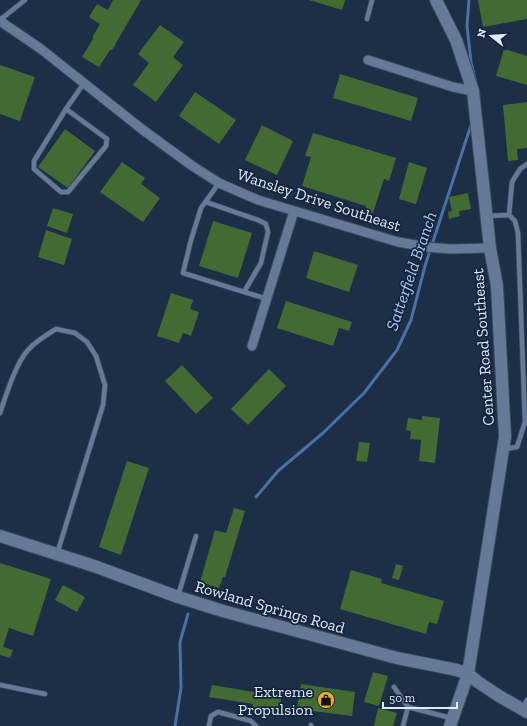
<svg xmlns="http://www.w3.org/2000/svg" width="527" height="726" viewBox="0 0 527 726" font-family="'Zilla Slab',serif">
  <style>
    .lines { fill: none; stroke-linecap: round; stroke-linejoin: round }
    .stream { stroke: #4a70a6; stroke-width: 3 }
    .building { fill: #436a32 }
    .lane-casing { stroke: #3a495e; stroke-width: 6 }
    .street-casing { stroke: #3a495e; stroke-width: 11 }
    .secondary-casing { stroke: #3a495e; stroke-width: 14 }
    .lane { stroke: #667a97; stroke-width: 4.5 }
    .street { stroke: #667a97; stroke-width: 9 }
    .secondary { stroke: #667a97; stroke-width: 12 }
    .labels { text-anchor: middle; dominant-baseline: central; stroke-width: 3.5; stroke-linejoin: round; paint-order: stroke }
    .street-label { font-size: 16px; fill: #dfebfb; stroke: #13243c }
    .poi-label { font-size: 16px; fill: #dfebfb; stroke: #13243c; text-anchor: end }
    .water-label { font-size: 17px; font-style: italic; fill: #a7c8f7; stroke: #13243c }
  </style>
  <rect width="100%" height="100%" fill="#1d2e47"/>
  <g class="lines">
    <path class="stream" d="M469,0L467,26L471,62L476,83
      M256,497L278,471L323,433L364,393L397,350L411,320L425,266L472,122
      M175,726L181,688L180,642L188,614"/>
  </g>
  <path class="building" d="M113,0H141L112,50H110L99,67L82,57L93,39V36L100,24L89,17L97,4L108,10Z
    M309,0H345L342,10Z
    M478,0H527V19L483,27Z
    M160,25L184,42L173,57L183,65L156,102L133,85L149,63L138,54Z
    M504,49L527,56V85L496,76Z
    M0,65L35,77L20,121L0,114Z
    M340,74L418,98L411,121L333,98Z
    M195,92L236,120L219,144L179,116Z
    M527,102V148L517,149L518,160L508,161L503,105Z
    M262,125L293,141L277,175L245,160Z
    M65,129L95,151L68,188L38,167Z
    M313,133L396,158L389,181L384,179L373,213L365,211L366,206L302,186L311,157L305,156Z
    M122,162L145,178L141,184L160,198L143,222L100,192Z
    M409,162L427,168L416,204L399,199Z
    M468,193L471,209L459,211L460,216L449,219L448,212L452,211L449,197Z
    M53,208L73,214L67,233L47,226Z
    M213,221L252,233L238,278L199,266Z
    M46,230L72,239L64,265L38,257Z
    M314,251L358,265L349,292L306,278Z
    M171,293L193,300L190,309L199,312L191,336L183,333L179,343L157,336Z
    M286,301L352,322L349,331L339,328L333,346L277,328Z
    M182,365L213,398L196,414L165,381Z
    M269,369L286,386L248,425L231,409Z
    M422,416L440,418L435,463L419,461L421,440L410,439L411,431L406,430L408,418L422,420Z
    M359,442L370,443L367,462L356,461Z
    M127,461L149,468L121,555L99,547Z
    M234,508L245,511L225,577H223L219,588L200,582L215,530L226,533Z
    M0,563L51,579L33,636L9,628L3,647L13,650L10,658L0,655Z
    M396,564L403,566L399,580L392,578Z
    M351,570L382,579L381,583L444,601L437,624L429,622L426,634L340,609Z
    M63,585L85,597L77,612L55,600Z
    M373,672L388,676L379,706L364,702Z
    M301,684L355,692L352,716L297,709Z
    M212,685L254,692L255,687L282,692L279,714L252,709L253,704L209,697Z
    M378,708L397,713L393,726H374Z"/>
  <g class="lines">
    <defs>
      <path id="lane" d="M367,19L372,0
        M0,20L25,0
        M66,109L107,139L106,146L68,192H61L34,169V161L66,109L84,83
        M219,183L201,208L191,240L183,273L267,299
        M206,202L258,220L266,224L268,232L261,263L244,292
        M509,215L512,182L520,169L527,164
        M486,216L509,215L515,221L518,233L525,422L517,447L504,449
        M0,413C6,395 16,363 28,350C36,341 46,335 56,329L75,333L87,342L96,356L105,385L103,405L57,554
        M178,596L196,536
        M0,685L45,694
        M394,687L408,707
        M523,708L527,700
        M209,726L211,716L218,712L226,714L251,721L256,726
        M311,726V725
        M403,726L408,707L451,718"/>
      <path id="street" d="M0,21L41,49L143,130L191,165L219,183L258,200L398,242L427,247L451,249L490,248
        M368,60L453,87L473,91
        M252,346L294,211"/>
      <path id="secondary" d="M436,0L456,40L473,91L490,248L497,286L505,437L468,674L450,726
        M0,536L94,566L178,597L223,611L397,658L457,670L468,674L478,682L499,696L527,712"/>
    </defs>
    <use href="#lane" class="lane-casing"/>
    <use href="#street" class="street-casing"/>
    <use href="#secondary" class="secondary-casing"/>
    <use href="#lane" class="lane"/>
    <use href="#street" class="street"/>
    <use href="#secondary" class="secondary"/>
  </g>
  <defs>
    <symbol id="shop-disc" viewBox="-11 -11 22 22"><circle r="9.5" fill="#eaaa39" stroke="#13243c"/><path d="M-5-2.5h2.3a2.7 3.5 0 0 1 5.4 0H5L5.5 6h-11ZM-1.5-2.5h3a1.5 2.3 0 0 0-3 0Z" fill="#111"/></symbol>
  </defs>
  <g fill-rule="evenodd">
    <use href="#shop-disc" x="316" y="690" width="20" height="20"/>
  </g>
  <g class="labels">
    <g class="street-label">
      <text transform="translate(319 200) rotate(18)">Wansley Drive Southeast</text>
      <text transform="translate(483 347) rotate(-94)">Center Road Southeast</text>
      <text transform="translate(270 607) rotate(16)">Rowland Springs Road</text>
    </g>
    <g class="poi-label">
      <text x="313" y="691">Extreme<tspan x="313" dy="18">Propulsion</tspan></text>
    </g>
    <g class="water-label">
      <text transform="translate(411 271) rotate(-71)">Satterfield Branch</text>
    </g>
  </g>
  <g transform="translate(491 36) rotate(287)" stroke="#13243c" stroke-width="3" paint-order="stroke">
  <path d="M0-3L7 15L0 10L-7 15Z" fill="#dfebfb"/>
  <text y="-6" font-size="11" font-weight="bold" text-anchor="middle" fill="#dfebfb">N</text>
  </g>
  <path d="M383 702v6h74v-6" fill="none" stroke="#dfebfb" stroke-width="2"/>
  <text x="389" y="702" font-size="12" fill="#dfebfb" stroke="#13243c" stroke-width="3" paint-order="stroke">50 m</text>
</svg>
